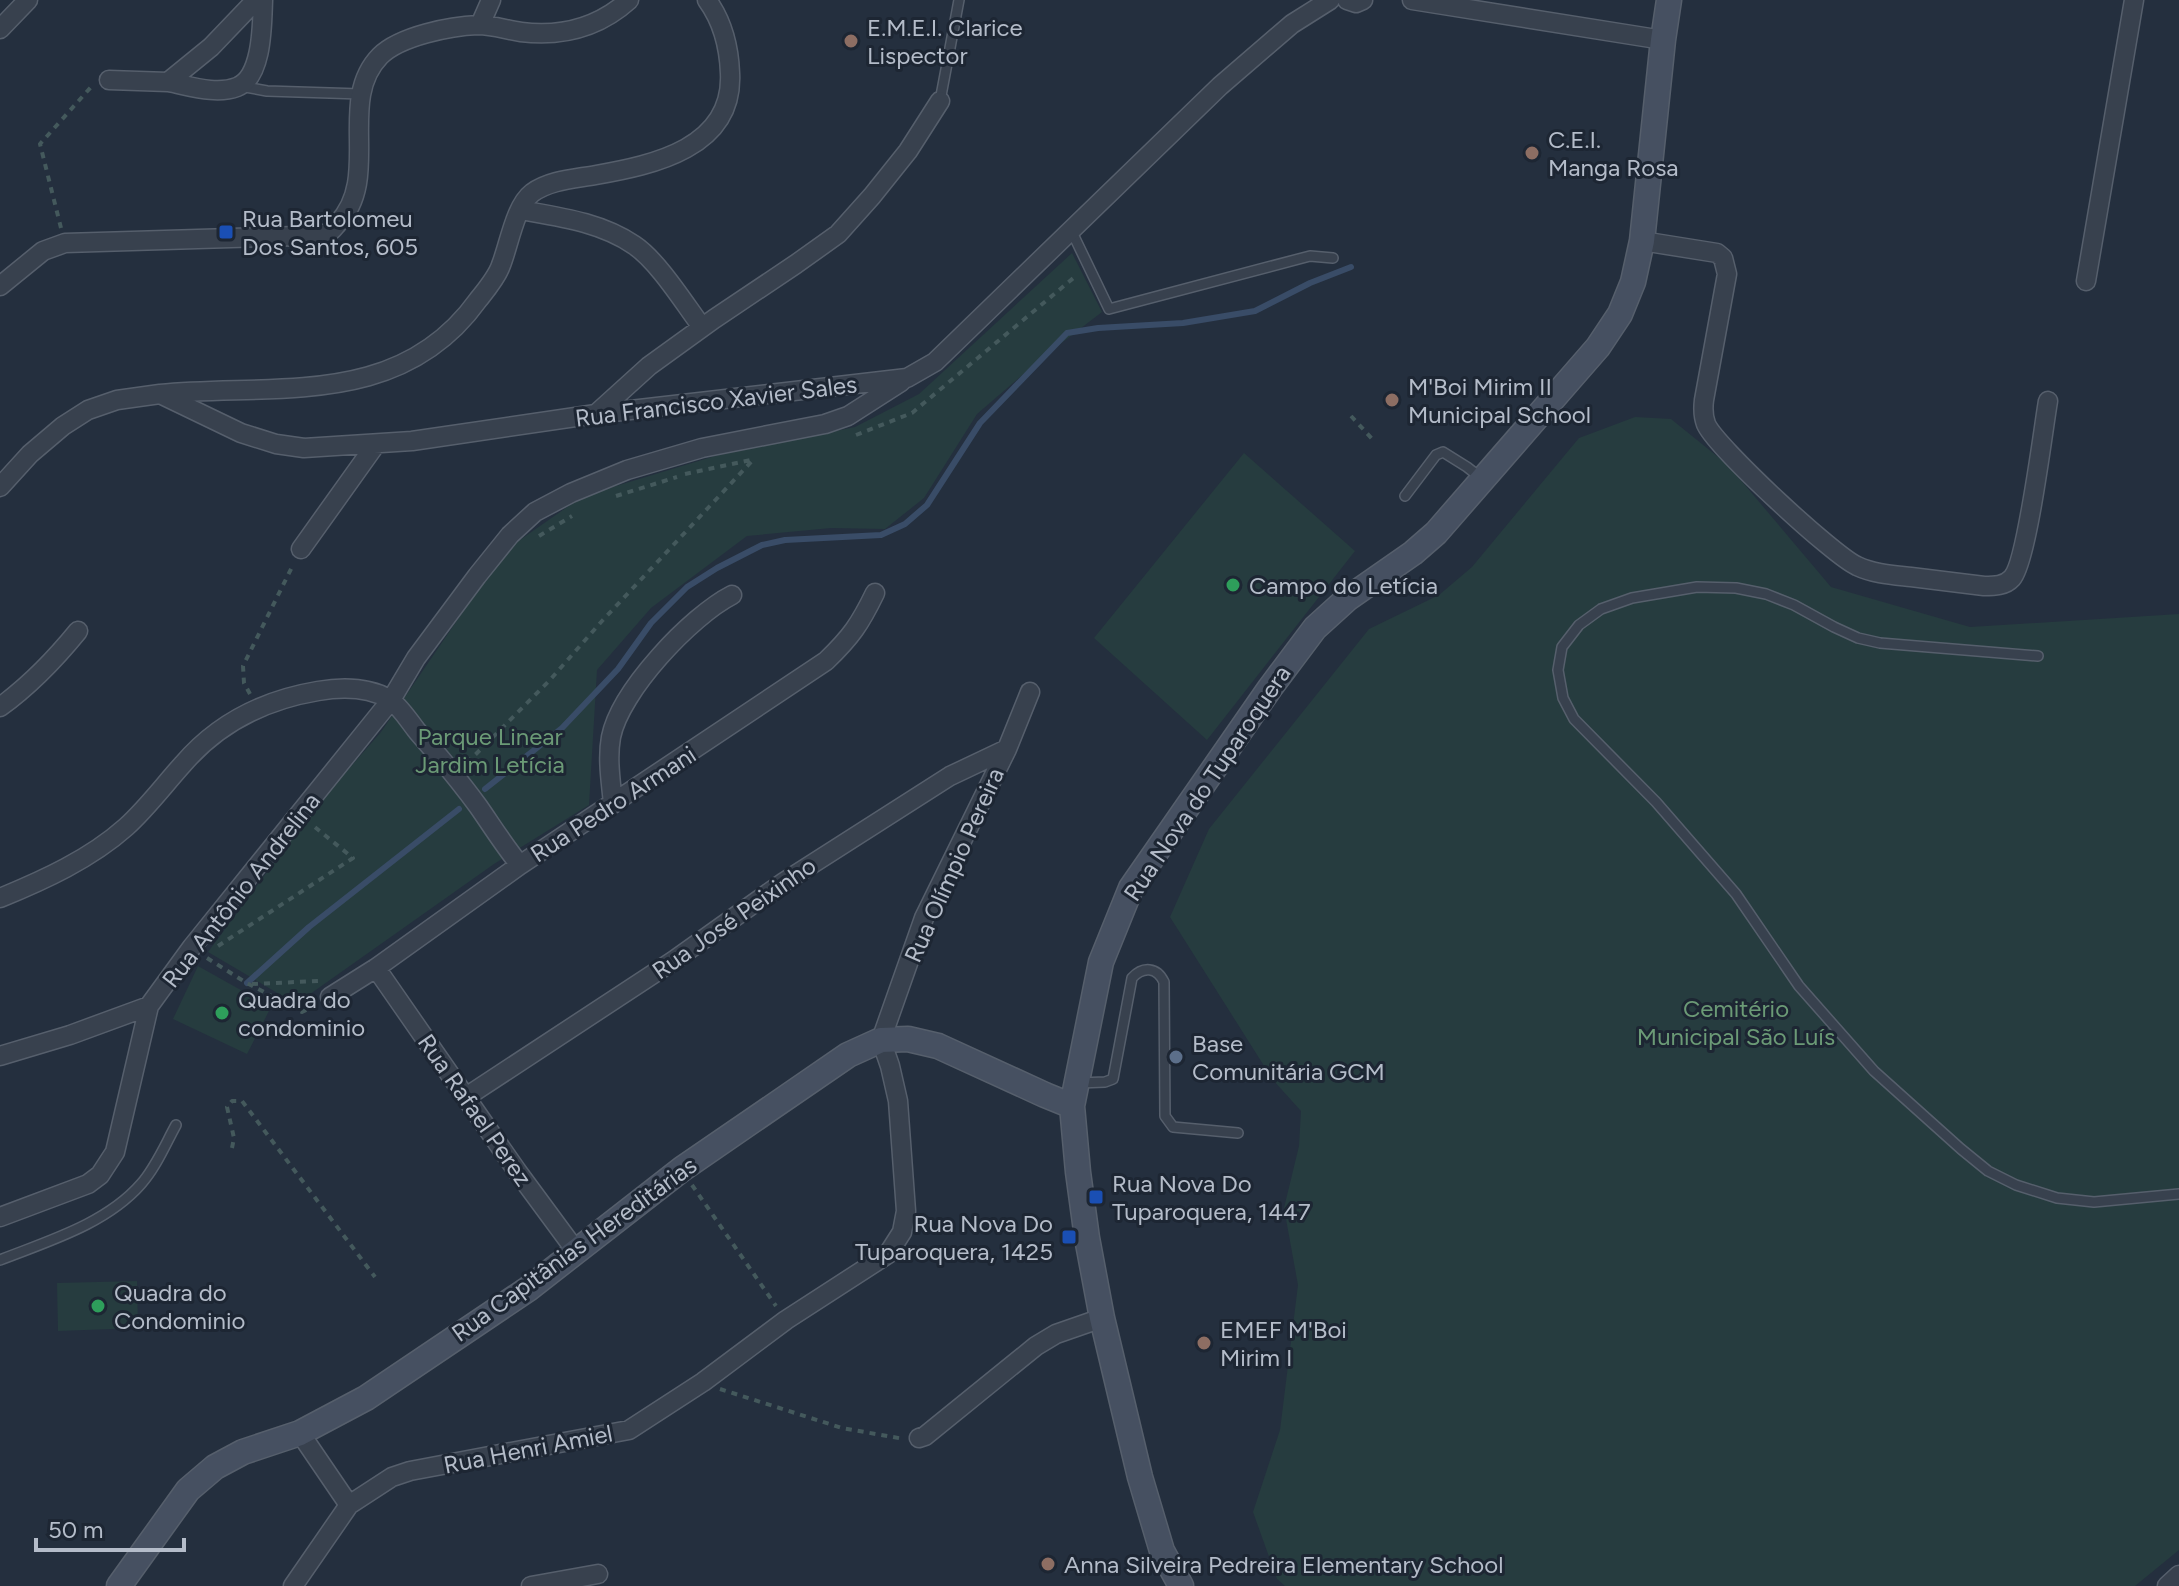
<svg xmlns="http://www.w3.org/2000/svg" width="2179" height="1586" viewBox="0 0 2179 1586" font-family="Figtree,sans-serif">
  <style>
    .green { fill: #263c3f }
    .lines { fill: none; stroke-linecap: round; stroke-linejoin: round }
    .stream { stroke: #394c67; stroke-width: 6 }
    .lane-casing { stroke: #565f6c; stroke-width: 12 }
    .street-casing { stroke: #565f6c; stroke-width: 21 }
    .secondary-casing { stroke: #565f6c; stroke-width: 27 }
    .path { stroke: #44595c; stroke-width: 4; stroke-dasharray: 6 6; stroke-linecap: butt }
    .lane { stroke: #38414e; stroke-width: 9 }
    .street { stroke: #38414e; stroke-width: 18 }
    .secondary { stroke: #465061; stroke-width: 24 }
    .education-dot { fill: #8d6e63; stroke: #1d2633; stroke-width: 3 }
    .transit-dot { fill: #1a4fb4; stroke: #1d2633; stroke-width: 3 }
    .leisure-dot { fill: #2e9e5b; stroke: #1d2633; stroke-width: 3 }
    .service-dot { fill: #5c6f8a; stroke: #1d2633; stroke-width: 3 }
    .labels { text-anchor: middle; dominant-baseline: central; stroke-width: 6; stroke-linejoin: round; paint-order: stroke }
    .poi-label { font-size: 24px; fill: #b4bcc9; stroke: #1d2633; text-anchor: start }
    .street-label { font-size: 24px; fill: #b4bcc9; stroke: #1d2633 }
    .park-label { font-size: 24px; fill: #6b9a76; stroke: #1d2633 }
  </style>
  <rect width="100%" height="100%" fill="#242f3e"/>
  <path class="green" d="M1072,253L1102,312L1042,358L977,414L924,498L885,529L831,528L747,536L651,608L597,670L589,805L494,864L296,1004L208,952L312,811L381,732L488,575L517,542L583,496L715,456L855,427L919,394Z
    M1635,417L1671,419L1728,465L1831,587L1970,627L2179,614V1550L2135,1586H1285L1277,1579L1253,1512L1280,1430L1298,1285L1284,1208L1299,1146L1301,1111L1273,1080L1170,917L1209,829L1369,629L1439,595L1472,567L1579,438Z
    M1244,453L1355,551L1207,740L1094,638Z
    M198,966L271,1007L247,1054L173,1019Z
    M137,1281L138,1328L58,1331L57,1283Z"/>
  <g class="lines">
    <path class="stream" d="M485,789L562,728L618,669L651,623L687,587L717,568L762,545L785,540L881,535L905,524L927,505L980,423L1067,333L1098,328L1183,323L1255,311L1310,283L1351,267
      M247,983L309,927L459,809"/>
    <defs>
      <path id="lane" d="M240,86L267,91L361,94
        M940,101L959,0
        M1071,230L1109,309L1310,256L1333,258
        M1405,496L1436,455L1443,452L1467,467L1481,478
        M2038,656L1880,643L1858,638L1834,627L1794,605L1766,594L1736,588L1697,587L1632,598L1601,609L1579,625L1562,647L1558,670L1563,698L1574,719L1656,802L1736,894L1799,986L1874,1071L1961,1149L1988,1171L2016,1185L2057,1198L2094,1202L2179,1194
        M1079,1083L1105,1082L1113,1079L1132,978C1143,966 1157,967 1164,982L1165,1116L1173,1127L1238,1133
        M0,1260C48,1241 106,1224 141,1184C156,1167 165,1145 176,1125"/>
      <path id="street" d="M1347,0L1356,3L1363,0
        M1412,0L1663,40
        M480,25L491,0
        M0,29L28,0
        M109,80L168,82L211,47L256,0
        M168,82C190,86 216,95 237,87C263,77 262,23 263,0
        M520,210C559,217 600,222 634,245C658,261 684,303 702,327
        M1642,241L1717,253L1723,258L1727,274L1704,400C1703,408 1703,416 1706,424C1715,446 1834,556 1857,566C1874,574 1893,575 1911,577C1935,580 1959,583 1984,586C1994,586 2005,586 2012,578C2027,562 2043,430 2048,401
        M2086,281L2134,0
        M0,286L43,251L65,243L299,236C307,235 322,236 329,232C333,230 335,226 338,223C382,177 336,101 380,56C400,36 451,26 478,25C492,25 507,30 521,32C562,37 598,28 629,0
        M160,394C276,383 400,409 478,300C486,290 497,277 501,265C509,245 515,206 532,193C550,180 574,179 596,175C653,165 734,148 730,73C729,46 723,22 707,0
        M596,414L649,366L714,319L796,264L838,234L872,196L908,151L940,101
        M0,487L30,454L63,426L88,410L117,400L160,394L241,433L276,444L304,448L412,441L596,414L907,378L935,362L1220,86L1292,24L1330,0
        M301,549L376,444
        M0,707C29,686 56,658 78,631
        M613,804C611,782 607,759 611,737C620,691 691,616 732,595
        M0,898C44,880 90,859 126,827C147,808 164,785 183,764C219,722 264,700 318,691C342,687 368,687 389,699C400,706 409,721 417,731C438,755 459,780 478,806C492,826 505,847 520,865
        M376,968L517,1171L576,1251
        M330,997L376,968L520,865L826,661C851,637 860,624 875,593
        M0,1056L70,1035L149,1006
        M466,1097L673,961L784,882L950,776L1007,749
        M0,1217L88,1184L100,1175L115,1152L149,1006L192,947L391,700L416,658L477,576L510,535L535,512L571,493L627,470L702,448L825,424L848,416L901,382
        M919,1438L925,1436L1036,1346L1056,1334L1102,1318
        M349,1505L392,1477L410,1471L629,1430L703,1382L786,1320L888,1254L902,1232L906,1211L898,1101L890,1066L881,1040L924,918L1007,749L1030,692
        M293,1586L349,1505L300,1433
        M531,1586L598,1574
        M2167,1586L2179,1575"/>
      <path id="secondary" d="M119,1586L188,1490L215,1467L243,1452L300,1433L366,1398L528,1289L682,1169L848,1055L881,1040L908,1039L938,1046L1045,1095L1072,1106
        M1181,1586L1162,1551L1140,1477L1102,1318L1087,1238L1078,1172L1072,1106L1101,962L1131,888L1270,688L1315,628L1347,599L1413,553L1436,533L1598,347L1620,314L1633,282L1642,241L1663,40L1669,0"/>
    </defs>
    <use href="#lane" class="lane-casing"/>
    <use href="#street" class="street-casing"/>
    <use href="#secondary" class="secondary-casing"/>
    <path class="path" d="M61,228L40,144L91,87
      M1351,416L1375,442
      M856,435L912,413L1077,275
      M685,474L751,460
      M616,496L677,477
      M539,536L572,516
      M250,694L244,683L243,666L293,565
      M467,763L549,681L602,621L752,461
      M218,946L353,858L311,824
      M207,958L245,982L302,1012L314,1006
      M252,984L319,981
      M232,1148L234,1138L227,1107L232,1101H242L375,1277
      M692,1185L776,1306
      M720,1389L842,1428L904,1439"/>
    <use href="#lane" class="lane"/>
    <use href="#street" class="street"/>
    <use href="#secondary" class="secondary"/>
  </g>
  <g class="education-dot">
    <circle cx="851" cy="41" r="8"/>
    <circle cx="1532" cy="153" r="8"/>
    <circle cx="1392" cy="400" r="8"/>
    <circle cx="1204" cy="1343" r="8"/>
    <circle cx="1048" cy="1564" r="8"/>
  </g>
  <g class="transit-dot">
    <rect x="218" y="224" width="16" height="16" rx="4"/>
    <rect x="1088" y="1189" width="16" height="16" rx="4"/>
    <rect x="1061" y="1229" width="16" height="16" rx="4"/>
  </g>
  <g class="leisure-dot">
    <circle cx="1233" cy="585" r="8"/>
    <circle cx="222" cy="1013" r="8"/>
    <circle cx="98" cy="1306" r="8"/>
  </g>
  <circle class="service-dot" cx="1176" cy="1057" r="8"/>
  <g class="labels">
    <g class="poi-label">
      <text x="867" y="27">E.M.E.I. Clarice<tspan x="867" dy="28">Lispector</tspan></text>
      <text x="1548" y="139">C.E.I.<tspan x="1548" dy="28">Manga Rosa</tspan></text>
      <text x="242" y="218">Rua Bartolomeu<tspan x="242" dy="28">Dos Santos, 605</tspan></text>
      <text x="1408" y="386">M'Boi Mirim II<tspan x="1408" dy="28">Municipal School</tspan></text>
      <text x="1249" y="585">Campo do Letícia</text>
      <text x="238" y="999">Quadra do<tspan x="238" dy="28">condominio</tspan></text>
      <text x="1192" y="1043">Base<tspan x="1192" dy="28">Comunitária GCM</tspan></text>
      <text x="1112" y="1183">Rua Nova Do<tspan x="1112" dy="28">Tuparoquera, 1447</tspan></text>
      <text x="1053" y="1223" text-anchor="end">Rua Nova Do<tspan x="1053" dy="28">Tuparoquera, 1425</tspan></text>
      <text x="114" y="1292">Quadra do<tspan x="114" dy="28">Condominio</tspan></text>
      <text x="1220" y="1329">EMEF M'Boi<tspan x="1220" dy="28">Mirim I</tspan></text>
      <text x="1064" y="1564">Anna Silveira Pedreira Elementary School</text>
    </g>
    <g class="street-label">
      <text transform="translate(716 401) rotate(-7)">Rua Francisco Xavier Sales</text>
      <text transform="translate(1207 783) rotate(-56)">Rua Nova do Tuparoquera</text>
      <text transform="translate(613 804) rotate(-33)">Rua Pedro Armani</text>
      <text transform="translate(954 865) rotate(-66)">Rua Olímpio Pereira</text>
      <text transform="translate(241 890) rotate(-52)">Rua Antônio Andrelina</text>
      <text transform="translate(734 918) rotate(-35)">Rua José Peixinho</text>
      <text transform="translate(475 1110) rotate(55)">Rua Rafael Perez</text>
      <text transform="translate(574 1249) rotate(-36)">Rua Capitânias Hereditárias</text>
      <text transform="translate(528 1449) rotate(-11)">Rua Henri Amiel</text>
    </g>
    <g class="park-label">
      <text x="490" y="736">Parque Linear<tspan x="490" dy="28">Jardim Letícia</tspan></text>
      <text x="1736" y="1008">Cemitério<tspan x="1736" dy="28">Municipal São Luís</tspan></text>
    </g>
  </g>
  <path d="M36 1538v12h148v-12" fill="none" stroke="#b4bcc9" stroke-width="4"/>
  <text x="48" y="1538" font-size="24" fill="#b4bcc9" stroke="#1d2633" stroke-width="6" paint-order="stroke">50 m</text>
</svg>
